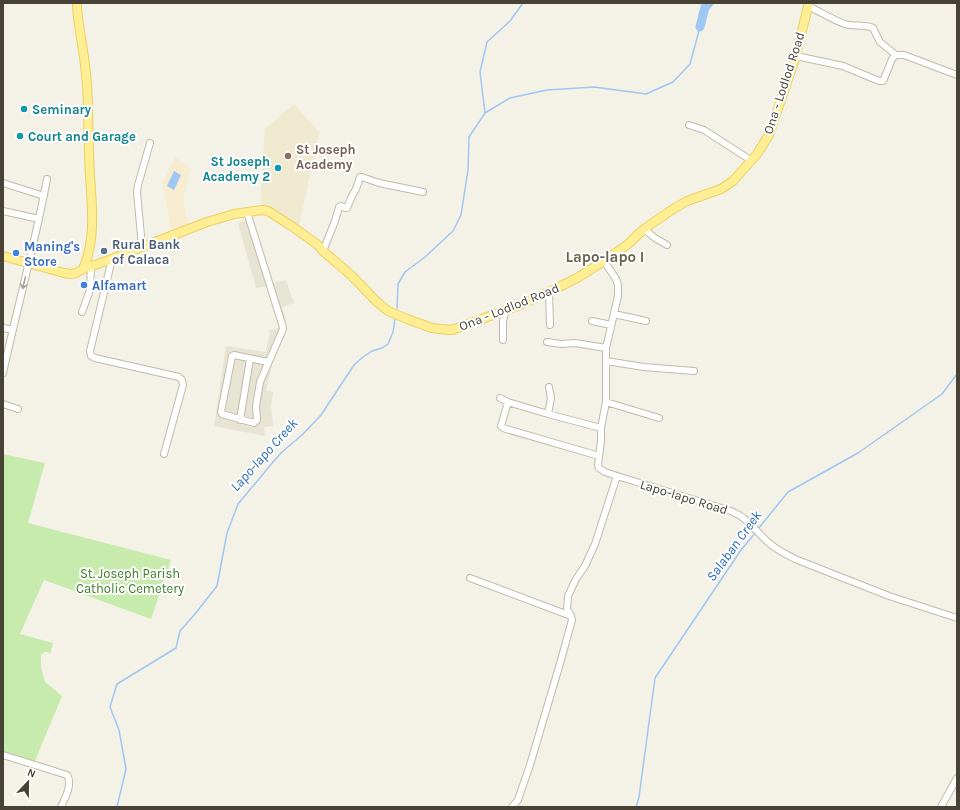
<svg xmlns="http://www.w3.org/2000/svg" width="960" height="810" viewBox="0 0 960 810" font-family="Karla,sans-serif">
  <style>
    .residential { fill: #e8e4d4 }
    .commercial { fill: #f7ebd0 }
    .education { fill: #eee9cf }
    .green { fill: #c7eaad }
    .water { fill: #9fc7f4 }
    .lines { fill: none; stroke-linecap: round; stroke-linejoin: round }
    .stream { stroke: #9fc7f4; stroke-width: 1.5 }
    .river { stroke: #9fc7f4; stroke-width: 9 }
    .minor-casing { stroke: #c0bba8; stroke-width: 8 }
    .major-casing { stroke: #e9d15e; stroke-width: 10 }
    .minor { stroke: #fff; stroke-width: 6 }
    .major { stroke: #ffee94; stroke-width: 8 }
    .oneway { stroke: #a3a09a }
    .culture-dot { fill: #0f9aa8; stroke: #fff; stroke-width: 1.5 }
    .education-dot { fill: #8d6e63; stroke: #fff; stroke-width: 1.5 }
    .service-dot { fill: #5c6f8a; stroke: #fff; stroke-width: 1.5 }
    .shop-dot { fill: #3f7fe0; stroke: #fff; stroke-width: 1.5 }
    .labels { text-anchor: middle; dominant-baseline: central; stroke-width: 4; stroke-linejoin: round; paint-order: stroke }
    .street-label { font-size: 13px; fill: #474235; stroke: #fff }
    .culture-label { font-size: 13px; font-weight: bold; fill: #0d838f; stroke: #fff; text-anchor: start }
    .education-label { font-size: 13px; font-weight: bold; fill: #785e54; stroke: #fff; text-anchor: start }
    .service-label { font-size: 13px; font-weight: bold; fill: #4e5e75; stroke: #fff; text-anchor: start }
    .shop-label { font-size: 13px; font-weight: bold; fill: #366cbe; stroke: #fff; text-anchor: start }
    .park-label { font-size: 13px; fill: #3b7c25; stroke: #fff }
    .water-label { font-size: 14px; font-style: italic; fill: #296ab8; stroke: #fff }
    .quarter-label { font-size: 15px; font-weight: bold; fill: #6a624c; stroke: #fff }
  </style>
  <rect width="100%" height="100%" fill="#f4f1e6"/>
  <path class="residential" d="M251,219L273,283L286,280L294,303L282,307L286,319L284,337L272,365L266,390L273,392L271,406L273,426L264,427L265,436L214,426L226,346L266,352L270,330L279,328L268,286L256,288L238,223Z"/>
  <path class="commercial" d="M175,157L191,168L183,200L188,224L171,231L163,183Z"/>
  <path class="education" d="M294,104L319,132L299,226L261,205V188L265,129Z"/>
  <path class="green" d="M3,454L45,463L28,523L171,560L151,619L44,580L20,634L53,643L50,654L48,652H45L41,655V667L45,682L62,696L34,763L3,754Z"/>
  <path class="water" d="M174,171L181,175L174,190L167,186Z"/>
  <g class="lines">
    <path class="stream" d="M485,113L480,72L487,42L510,21L523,3
      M397,308L398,284L405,272L425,257L453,231L461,215L468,170L469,137L485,113L510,98L547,90L594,87L646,94L673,82L690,64L700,27
      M758,529L788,492L858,453L942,394L957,374
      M117,807L126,769L119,730L110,707L117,684L176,648L180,631L195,614L217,586L227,533L238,504L273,462L282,452L302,435L321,415L354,365L363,357L372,351L382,348L388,344L393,332L395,319
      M636,807L639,797L655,678L741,550L756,532"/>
    <path class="river" d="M700,27L705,7L709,3"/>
    <defs>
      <path id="minor" d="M808,6C819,11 833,20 845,24C854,27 864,24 873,28L880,42L896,55
        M796,56L843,66L879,81H883L884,79L892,59L896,55H904L957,75
        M689,125L704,130L752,161
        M3,183L44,196
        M3,211L39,219
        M247,212L282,324L283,329L260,382L256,406L257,420L254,423L222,414L221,412L232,356L234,355L268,362
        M644,229L655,238L667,245
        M142,247L137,192L138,185L150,143
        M323,251L335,221L339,207L341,206L345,208H347L352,196L356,189L360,177H362L379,183L423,192
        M112,259L90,351L91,356L95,358L179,377L182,380L183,385L164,454
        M604,261L616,279L618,285V296L606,348V402L601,428V441L598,465L599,468L605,472L617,476L731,511C750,519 755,531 769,543C777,550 786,554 795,559L889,596L957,618
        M549,292L550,325
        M82,312L90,290L91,267
        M614,314L646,321
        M592,321L611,325
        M3,328L13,330
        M503,340V321L506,310
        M547,342L561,344L575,343L606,348
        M606,361L644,367L694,371
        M3,373C17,308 35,244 47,179
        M500,398L508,402
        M606,402L659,418
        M3,404L18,409
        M548,414L551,398L549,387
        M240,420L250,359
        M599,456L503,428L501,426L508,402L548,414L601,428
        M470,578L571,616
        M3,755L67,775C73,784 65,798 61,807
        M512,807L518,800L520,794L530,765L561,660L572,620L571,616L567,609L568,596L576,579L585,566L595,544L617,476
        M941,807L957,778"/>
      <path id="major" d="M77,3C77,19 81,35 83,51C85,62 86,73 87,85C89,115 88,145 90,176C92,206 96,240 83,269
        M3,256L64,273L71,274L76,273L83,269L112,259L142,247L207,222L234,214L262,210L268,211L293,227L318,245L323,251L352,276L376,301L388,311L407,319L432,328L450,330L455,329L520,305L549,292L577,278L604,261L627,245L644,229L673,209L687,201L721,189L733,181L757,154L769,135L794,62L809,3"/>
    </defs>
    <use href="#minor" class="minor-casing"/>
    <use href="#major" class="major-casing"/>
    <use href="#minor" class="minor"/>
    <use href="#major" class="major"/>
  </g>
  <defs><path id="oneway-shaft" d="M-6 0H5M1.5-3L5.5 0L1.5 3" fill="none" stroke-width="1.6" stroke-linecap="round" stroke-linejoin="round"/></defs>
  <use class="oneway" href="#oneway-shaft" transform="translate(24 283) rotate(104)"/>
  <g class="culture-dot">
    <circle cx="24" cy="109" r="4"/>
    <circle cx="20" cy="136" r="4"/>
    <circle cx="278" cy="168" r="4"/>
  </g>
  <circle class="education-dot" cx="288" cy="156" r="4"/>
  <circle class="service-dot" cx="104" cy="251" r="4"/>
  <g class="shop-dot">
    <circle cx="16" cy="253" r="4"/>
    <circle cx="84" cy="285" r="4"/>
  </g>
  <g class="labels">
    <g class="street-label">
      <text transform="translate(784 83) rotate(-72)">Ona - Lodlod Road</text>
      <text transform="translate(509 307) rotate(-22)">Ona - Lodlod Road</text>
      <text transform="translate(684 497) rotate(17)">Lapo-lapo Road</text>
    </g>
    <g class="culture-label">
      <text x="32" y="109">Seminary</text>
      <text x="28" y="136">Court and Garage</text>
      <text x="270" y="161" text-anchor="end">St Joseph<tspan x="270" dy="15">Academy 2</tspan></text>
    </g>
    <g class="education-label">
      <text x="296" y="149">St Joseph<tspan x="296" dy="15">Academy</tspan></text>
    </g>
    <g class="service-label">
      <text x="112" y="244">Rural Bank<tspan x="112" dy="15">of Calaca</tspan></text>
    </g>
    <g class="shop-label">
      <text x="24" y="246">Maning's<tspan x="24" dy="15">Store</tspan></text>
      <text x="92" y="285">Alfamart</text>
    </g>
    <g class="park-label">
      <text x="130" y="573">St. Joseph Parish<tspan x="130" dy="15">Catholic Cemetery</tspan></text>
    </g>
    <g class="water-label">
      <text transform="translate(264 455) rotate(-48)">Lapo-lapo Creek</text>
      <text transform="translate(734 546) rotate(-54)">Salaban Creek</text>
    </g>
    <g class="quarter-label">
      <text x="605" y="257">Lapo-lapo I</text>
    </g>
  </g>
  <rect width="960" height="810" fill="none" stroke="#474235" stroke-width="8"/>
  <g transform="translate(28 782) rotate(22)" stroke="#ffffff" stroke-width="3" paint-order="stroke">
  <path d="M0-3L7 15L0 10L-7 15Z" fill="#474235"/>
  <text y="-6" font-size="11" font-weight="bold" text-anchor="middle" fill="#474235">N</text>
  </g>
</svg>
